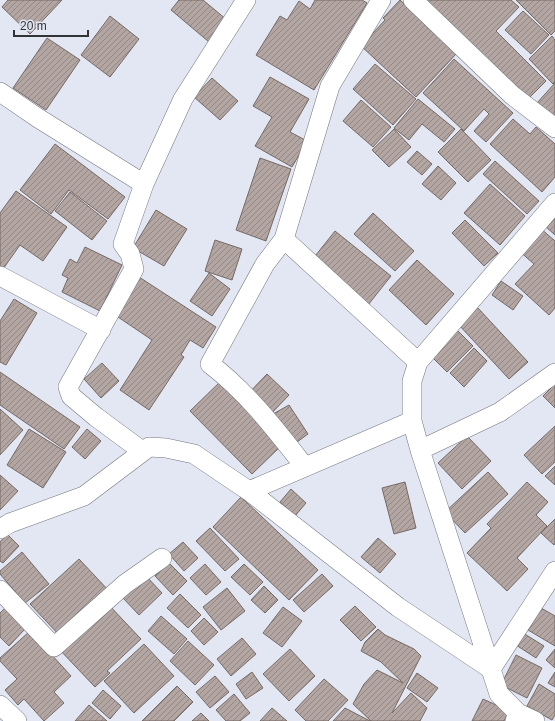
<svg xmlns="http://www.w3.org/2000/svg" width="555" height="721" viewBox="0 0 555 721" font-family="Arial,sans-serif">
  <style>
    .building { fill: url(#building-hatch); stroke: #756965 }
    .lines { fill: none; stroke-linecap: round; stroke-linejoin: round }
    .minor-casing { stroke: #72757f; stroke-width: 20 }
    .minor { stroke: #fff; stroke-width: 19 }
  </style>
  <defs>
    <pattern id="building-hatch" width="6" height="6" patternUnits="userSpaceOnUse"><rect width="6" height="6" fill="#b3a6a2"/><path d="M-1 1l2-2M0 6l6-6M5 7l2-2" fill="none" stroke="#928885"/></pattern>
  </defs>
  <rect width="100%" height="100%" fill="#e3e7f3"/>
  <path class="building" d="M8,0H62L30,34L2,7Z
    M179,0H203L227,20L209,42L171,10Z
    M315,0H362L367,3L314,90L256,55L280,16L287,20L299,1L310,9Z
    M400,0L457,53L416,97L361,46L385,20L383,18Z
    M422,0H511L519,7L496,31L546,81L525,102Z
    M516,0H555V31L551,35Z
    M523,11L549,35L531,54L505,30Z
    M110,16L139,39L110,77L81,55Z
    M552,36L555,40V82L553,84L529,59Z
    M47,38L80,60L46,110L13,88Z
    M454,59L513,113L486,142L474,131L489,114L484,109L464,131L423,93Z
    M375,64L416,99L393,125L353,89Z
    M270,77L309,99L290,132L307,141L292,167L255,146L272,117L253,106Z
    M212,78L238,101L220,120L194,97Z
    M555,83V121L536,104Z
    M418,99L455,129L444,142L422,124L409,140L394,128Z
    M361,100L391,127L373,147L343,121Z
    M513,119L530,134L536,127L555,144V177L542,192L490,144Z
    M394,129L411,147L389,167L372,150Z
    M461,129L491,160L468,182L438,152Z
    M55,144L125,197L108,219L69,190L51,214L20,190Z
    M417,151L432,164L422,175L407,162Z
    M260,158L291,169L266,241L236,230Z
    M495,161L539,201L527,214L483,174Z
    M438,166L456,183L441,200L422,184Z
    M490,184L525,216L500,245L464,213Z
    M16,191L67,227L43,261L20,245L3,269L0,267V213Z
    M70,192L107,221L92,240L55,211Z
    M156,210L187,229L164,266L133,248Z
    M373,213L414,251L395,271L354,234Z
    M555,217V235L546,227Z
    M465,220L498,253L484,266L452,233Z
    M539,227L555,241V308L549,315L515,284L534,264L518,250Z
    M335,231L391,276L368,305L312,260Z
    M215,240L242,249L232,280L205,271Z
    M85,247L122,265L100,311L62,292L68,278L62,275L70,259L77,263Z
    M417,260L454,294L426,325L389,290Z
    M209,273L230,289L212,316L190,301Z
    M139,277L216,327L203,348L190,340L181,355L184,357L149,410L120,390L152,340L115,315Z
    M501,281L523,296L513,310L492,295Z
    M14,299L37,313L6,365L0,362V321Z
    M477,307L528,362L509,379L458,324Z
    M456,329L473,346L447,372L429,354Z
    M474,348L487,361L464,387L450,373Z
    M102,363L119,381L101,398L84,379Z
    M0,372L80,427L64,449L0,405Z
    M267,374L289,395L268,417L246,396Z
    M222,380L283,444L252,474L190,411Z
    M555,384V408L543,396Z
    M289,405L308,434L293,445L273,414Z
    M0,409L23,430L0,455Z
    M555,426V462L542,474L524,455Z
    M29,429L66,452L43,488L7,465Z
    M87,429L101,441L85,459L72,447Z
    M467,436L491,461L462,489L438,463Z
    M555,466V485L545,476Z
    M488,472L508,494L465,533L445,512Z
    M0,475L18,491L0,510Z
    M405,482L416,528L394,534L382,488Z
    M527,482L548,502L536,515L547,526L517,558L528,569L507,591L467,553L491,528L487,524Z
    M291,489L306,503L295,516L280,502Z
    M241,497L318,570L289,600L213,527Z
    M555,519V543L554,545L541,533Z
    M210,528L239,559L225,571L196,541Z
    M7,534L19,546L3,563L0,561V542Z
    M378,538L396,554L380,573L361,557Z
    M183,542L198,558L184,571L169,554Z
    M22,552L49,584L25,603L0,574V571Z
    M79,559L110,592L61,637L30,604Z
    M169,563L187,581L173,595L155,576Z
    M205,564L221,582L206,595L190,578Z
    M244,564L263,582L250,595L231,577Z
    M322,574L333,586L304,612L293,600Z
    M146,576L162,593L139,615L123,598Z
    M264,586L278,600L265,613L251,600Z
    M227,588L245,611L221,630L203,607Z
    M180,594L201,615L188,628L167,608Z
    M107,603L141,639L107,671L110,673L95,687L58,648Z
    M355,606L376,627L361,641L340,620Z
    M283,607L302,621L282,647L263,633Z
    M5,608L25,629L9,646L0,637V613Z
    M541,608L555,616V646L528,630Z
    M161,616L187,639L174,654L148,631Z
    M204,618L218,632L204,645L191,631Z
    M378,629L385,635L414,649L421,656L392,713L411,693L427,708L420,721H371L353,704L364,684L377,670L403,683L381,662L361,651L365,642Z
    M30,631L71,676L54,692L64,703L44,721L24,699L18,705L5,690L17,679L0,661V658Z
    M523,633L544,646L536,658L516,645Z
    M242,638L256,654L231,676L217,659Z
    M188,641L214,665L195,685L170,661Z
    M144,644L174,676L134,713L104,681Z
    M290,649L315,676L289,701L263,674Z
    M555,649V668L546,660Z
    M516,655L542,668L527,698L501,685Z
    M252,672L263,688L246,699L236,684Z
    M555,672V687L548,683Z
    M417,673L438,688L427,702L407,688Z
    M215,676L229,692L210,708L196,692Z
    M324,679L348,700L328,721H306L295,710Z
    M539,684L555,694V715L552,720L527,706Z
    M177,686L193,702L174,721H142Z
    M103,690L121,706L110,719L92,703Z
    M234,694L250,713L240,721H226L216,710Z
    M483,699L509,711L504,721H472Z
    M89,705L107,721H75Z
    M272,708L287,721H260Z
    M345,708L370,721H333Z
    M201,713L209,721H192Z"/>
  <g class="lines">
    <defs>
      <path id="minor" d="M381,0L330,86L284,239L418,362
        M413,0L512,95L555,128
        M0,92L38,118L144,184
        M284,239L265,264L210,364C247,392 276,430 305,467
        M0,276L101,330
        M420,450L500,412L555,373
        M142,451L96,417L71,396L68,387L134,269L130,254L123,244L144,184L183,99L246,0
        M249,491L398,607L491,669L555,571
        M0,529L10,523L84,496L149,447L166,448L194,454L249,491L412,421
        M0,590L54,647L125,584L162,558
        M0,705L17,721
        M518,713L535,721
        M515,721L518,713L499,694L420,450L412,421V381L418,362L555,203"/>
    </defs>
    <use href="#minor" class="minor-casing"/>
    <use href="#minor" class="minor"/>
  </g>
  <path d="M14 30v6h74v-6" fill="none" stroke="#313337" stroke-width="2"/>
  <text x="20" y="30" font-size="12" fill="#313337" stroke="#e3e7f3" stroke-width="3" paint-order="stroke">20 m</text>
</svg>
